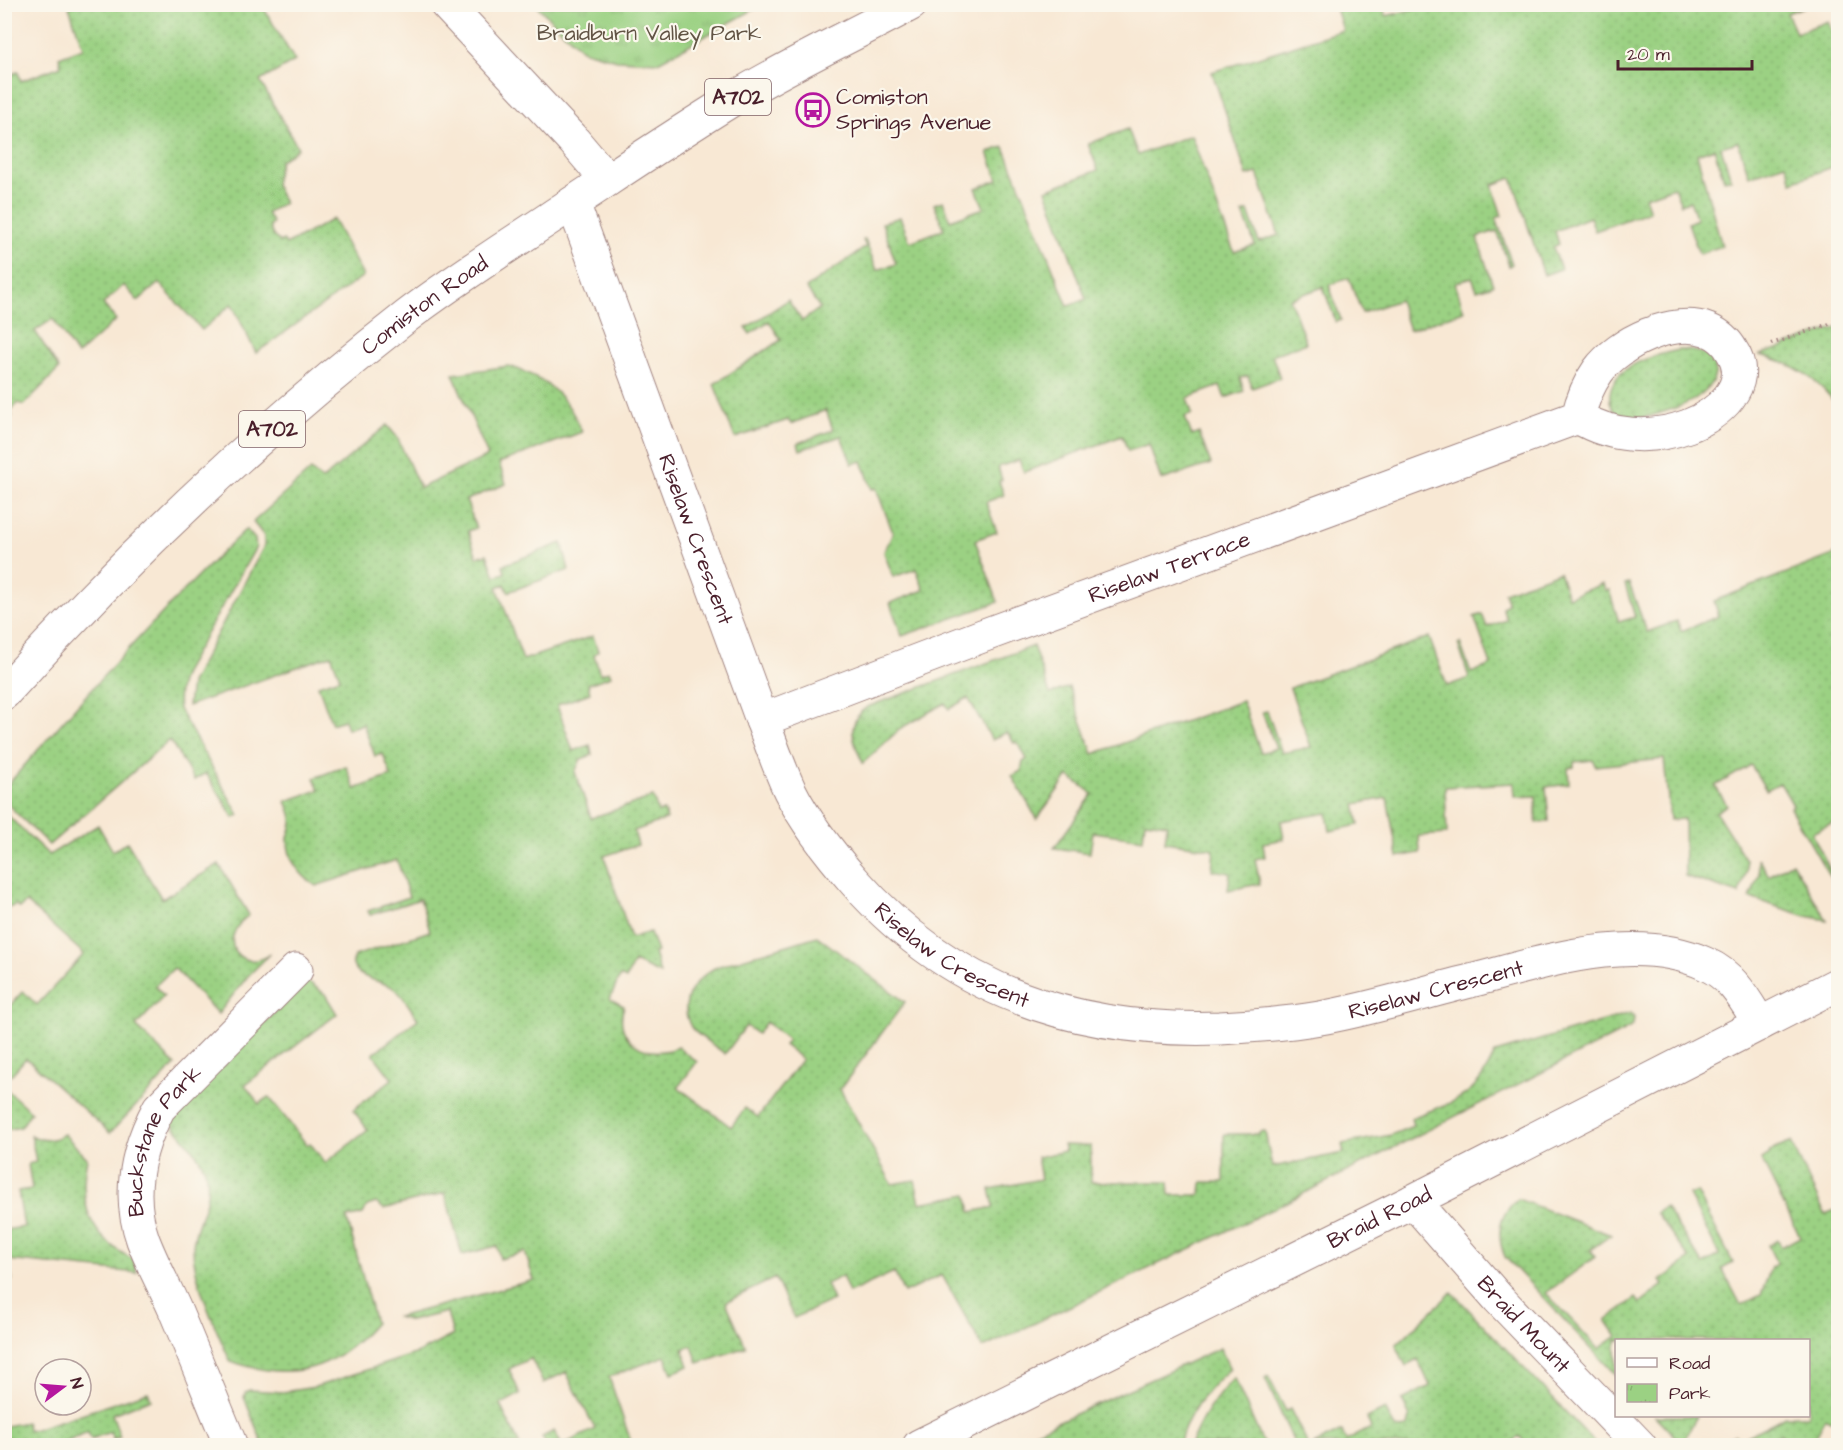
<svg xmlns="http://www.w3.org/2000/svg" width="1843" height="1450" viewBox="0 0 1843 1450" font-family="'Architects Daughter',sans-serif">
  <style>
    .grass { fill: url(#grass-dots); stroke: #727857; stroke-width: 1.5 }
    .park { fill: url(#park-tufts); stroke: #727857; stroke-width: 1.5 }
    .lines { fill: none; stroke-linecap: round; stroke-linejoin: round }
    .minor-casing { stroke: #a18480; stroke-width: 35 }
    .major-casing { stroke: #a18480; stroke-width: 35 }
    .path { stroke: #a18480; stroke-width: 4; stroke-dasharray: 1.5 4.5; stroke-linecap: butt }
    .minor { stroke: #fff; stroke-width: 33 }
    .major { stroke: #fff; stroke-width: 33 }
    .labels { text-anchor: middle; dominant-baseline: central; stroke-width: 4.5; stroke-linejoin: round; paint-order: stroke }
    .shield { fill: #fbf7ec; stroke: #7f6065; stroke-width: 1.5 }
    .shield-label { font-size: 21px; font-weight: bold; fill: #4a1f2b }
    .park-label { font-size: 22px; fill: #625445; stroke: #fbf7ec }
    .poi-label { font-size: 22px; fill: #4a1f2b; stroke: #fbf7ec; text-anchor: start }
    .street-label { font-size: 22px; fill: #4a1f2b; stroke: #fbf7ec }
  </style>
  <defs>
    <pattern id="grass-dots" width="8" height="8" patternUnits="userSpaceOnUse" patternTransform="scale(1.5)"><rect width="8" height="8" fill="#9bd183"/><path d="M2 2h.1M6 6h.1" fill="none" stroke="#87b371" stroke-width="1.8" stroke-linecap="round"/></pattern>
    <pattern id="park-tufts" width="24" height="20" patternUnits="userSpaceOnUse" patternTransform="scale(1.5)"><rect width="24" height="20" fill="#9bd183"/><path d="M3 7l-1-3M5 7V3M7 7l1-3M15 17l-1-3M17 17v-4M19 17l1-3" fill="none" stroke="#87b371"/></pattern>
  </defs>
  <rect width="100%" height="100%" fill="#fbf7ec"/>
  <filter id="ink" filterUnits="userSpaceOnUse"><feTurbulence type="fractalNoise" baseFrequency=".0167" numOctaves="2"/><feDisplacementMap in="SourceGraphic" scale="12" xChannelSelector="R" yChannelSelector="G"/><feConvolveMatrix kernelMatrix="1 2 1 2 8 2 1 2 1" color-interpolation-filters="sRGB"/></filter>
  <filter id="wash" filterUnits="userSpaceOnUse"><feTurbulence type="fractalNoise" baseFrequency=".008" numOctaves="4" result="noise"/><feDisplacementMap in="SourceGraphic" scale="24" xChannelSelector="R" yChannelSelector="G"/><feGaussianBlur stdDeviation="1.35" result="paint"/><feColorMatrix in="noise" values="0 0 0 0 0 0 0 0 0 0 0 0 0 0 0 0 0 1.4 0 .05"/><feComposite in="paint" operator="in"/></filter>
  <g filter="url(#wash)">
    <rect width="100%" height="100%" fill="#f8e8d4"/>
    <path class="grass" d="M1433,4L1810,5L1787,13L1796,33L1828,21L1838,48V165L1792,182L1786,164L1749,176L1738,142L1721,147L1731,179L1724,180L1714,148L1697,154L1722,246L1699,254L1688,223L1697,219L1690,201L1681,204L1674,187L1645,197L1650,211L1595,231L1590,217L1555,231L1559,244L1553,247L1561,269L1544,275L1512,178L1492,185L1502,216L1496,218L1512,264L1509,266L1497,231L1477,237L1493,285L1477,290L1472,277L1455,283L1464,311L1409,330L1399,300L1362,313L1349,278L1329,285L1341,320L1336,322L1323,287L1290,299L1306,343L1272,355L1280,378L1252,388L1248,376L1240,378L1244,391L1225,398L1220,386L1187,398L1192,414L1185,417L1192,436L1199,433L1211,464L1161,480L1149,444L1128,451L1122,436L1024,472L1019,460L998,467L1002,480L999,481L1004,495L986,502L997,532L975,540L998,602L902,636L890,603L924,590L916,569L893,577L884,552L893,533L876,488L872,489L862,461L852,464L841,436L800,450L798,443L833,430L826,410L791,424L788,420L735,438L714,384L781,340L769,321L750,334L746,328L788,300L802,321L820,308L806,288L866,247L863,240L865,239L877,270L896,264L882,223L900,217L910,242L944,229L934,204L943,201L950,220L984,208L976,188L998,180L988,152L1004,147L1068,306L1086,299L1046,190L1098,170L1088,144L1128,129L1138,155L1191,135L1234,252L1255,245L1243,213L1248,211L1259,242L1279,235L1257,173L1247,176L1212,72L1343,30L1335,5H1383L1386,16Z
      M75,5H262L295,61L260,81L298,148L280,161L275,184L284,203L267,213L273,223L270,225C270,233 273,238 281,242L283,240L286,245L333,219L363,276L256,353L232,304L202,330L159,283L138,301L124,285L103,304L116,320L77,355L53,319L35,331L59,369L24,405L18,403L10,411L12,416L5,423V69L9,68L11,74L18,72L21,81L61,66L59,57L83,48L69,7Z
      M1838,327V407C1818,379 1794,363 1760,355Z
      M1679,350C1718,348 1729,375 1696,398C1685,406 1670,410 1657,414C1644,418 1630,421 1617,414C1611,408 1609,401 1610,393C1614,365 1655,355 1679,350Z
      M509,366C546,378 568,396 582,432L499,463L506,484L466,500L476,528L468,531L477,557L487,554L495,576L505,573L503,565L562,543L569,570L508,592L505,584L497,587L523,660L593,636L598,651L594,655L600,674L609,671L611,676L588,684L590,693L557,705L573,751L590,745L592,755L581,759L575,772L591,818L653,797L658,812L664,811L667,819L634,831L638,845L604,856L631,938L650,932L657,952L654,953L660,974L634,962L626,979L620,976L610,999L624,1006C612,1040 647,1061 678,1047L697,1062L678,1087L731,1127L745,1108L758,1117L802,1059L784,1045L788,1040L766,1022L757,1034L746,1026L725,1054C717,1047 696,1035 691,1027C677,1002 695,979 716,967L817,936L905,1002L840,1089L892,1184L915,1180L920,1203L967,1194L971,1212L994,1207L990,1189L1041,1179L1037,1157L1065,1151L1063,1145L1091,1146V1182H1169L1170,1195H1201L1202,1182H1224V1134H1259V1132L1265,1131L1272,1167L1344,1153L1342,1144L1391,1135L1413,1126L1411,1118C1455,1101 1475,1099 1495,1053L1631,1013L1634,1018L1633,1025L1629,1028L1279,1206L983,1348L942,1275L904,1293L894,1272L849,1293L842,1276L826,1284L833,1300L794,1318L775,1278L726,1302L746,1347L698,1363L692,1346L683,1349L689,1366L672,1373L665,1356L609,1377L632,1445H546L542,1437L554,1431L562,1445L595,1429L566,1372L543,1383L531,1358L509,1369L520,1394L500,1405L520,1445H263L244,1397L245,1393L249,1390L283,1392L315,1387L418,1353L453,1335L447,1312L410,1321L397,1317L534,1280L525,1252L500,1259L497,1246L462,1255L445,1193L384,1209L376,1203L367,1206L363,1214L347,1218L375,1323C333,1372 290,1382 230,1361C217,1331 193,1280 193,1248C193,1235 200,1220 204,1208C217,1166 193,1152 169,1120L306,980L325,994L337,1014L245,1085L259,1104L269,1097L307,1145L310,1143L325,1163L368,1130L353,1110L392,1079L373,1054L418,1019C411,1010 403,994 394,988C382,980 345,978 354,956L430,931L420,899L370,915L368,911L409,897L397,860L316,886C300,875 287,859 288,838C289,832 293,825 292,820C292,814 288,807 286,801L319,790L314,778L346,766L355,789L391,776L383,754L375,756L363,724L347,729L344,720L332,724L318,685L340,678L331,655L188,706L191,683L264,546V536L253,522L311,470L322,480L387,425L397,437L420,488L488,456L453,374Z
      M246,529L255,539L256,547L185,671C179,684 177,695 179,709L239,815L234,818L206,773L194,780L170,740L49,845L5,802V788C82,698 160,611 246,529Z
      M1838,553V820L1812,833L1838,886V891L1790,808L1793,805L1780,783L1766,790L1751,765L1715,786L1727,805L1716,812L1746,860L1747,870L1739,894L1685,876L1684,819L1670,820L1664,759L1595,766L1593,760L1574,762V767L1568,768L1569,784L1546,787L1549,821L1536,823V796L1515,797L1514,783L1445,787L1447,834L1419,836L1420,853L1398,857L1387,798L1355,804L1359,825L1330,831L1327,813L1281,821L1284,839L1263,843L1265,857L1255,859L1260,884L1228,890L1230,873L1212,870L1214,849L1165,842L1167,824L1145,821L1143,839L1093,832L1090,853L1054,848L1093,794L1068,776L1037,819L1012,776L1021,771L1023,762L1027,759L1017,742L1014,743L1007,732L992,740L968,698L949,709L945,703L901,728L863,763C853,743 845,722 867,707L1033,646L1050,694L1069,687L1093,754L1242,701L1261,753L1276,748L1262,712L1267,711L1282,753L1311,747L1290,688L1429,637L1447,686L1469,678L1458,644L1460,643L1471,673L1491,665L1474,617L1482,614L1487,627L1507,620L1502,607L1508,604L1504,592L1559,572L1568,597L1603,584L1605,591L1609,590L1619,622L1635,617L1625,584L1629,583L1647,632L1677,621L1681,631L1719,616L1714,601Z
      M5,813L49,855L98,825L113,851L127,842L162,899L219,864L249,915C214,941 241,974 270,954L248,976L218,1014L174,968L155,986L164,996L136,1026L175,1065L110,1133L26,1058L5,1082V1011L23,991L37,1005L84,954L26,902L20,908L16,905L5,909Z
      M1758,858L1769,876L1792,862L1827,920L1806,916L1750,898L1759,874Z
      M5,1088L31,1112L21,1127L5,1130Z
      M64,1134L87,1158C78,1204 89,1237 133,1259L137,1273L8,1260L12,1280L5,1282V1230L24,1227L18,1191L32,1189L28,1164L36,1162L31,1135C42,1142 53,1141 64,1134Z
      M1791,1142L1825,1214L1838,1209V1424L1825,1418L1812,1445H1787L1781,1434L1758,1445H1714L1735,1435L1739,1440L1786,1416H1808V1340H1616V1375L1505,1257C1496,1236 1498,1214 1518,1199L1611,1235L1590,1250L1595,1257L1546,1293L1599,1349L1617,1336L1606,1320L1636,1298L1640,1303L1663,1285L1660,1281L1690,1259L1656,1213L1665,1207L1703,1264L1719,1255L1689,1195L1697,1192L1733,1263L1722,1269L1741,1305L1761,1295L1771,1267L1777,1264L1768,1245L1778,1240L1781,1247L1800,1237L1761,1159L1770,1154L1769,1152Z
      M1452,1292L1597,1445H1527L1519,1436L1509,1446L1313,1445L1342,1431L1346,1441L1371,1428L1367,1418L1385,1409L1395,1428L1402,1429L1408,1426L1410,1417L1402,1400L1430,1386L1418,1360L1406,1366L1396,1345Z
      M1220,1348L1230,1369C1206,1389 1187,1414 1179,1445H1032L1024,1437Z
      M1268,1376L1286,1411L1290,1409L1308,1445H1295L1265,1378Z
      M1234,1378L1264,1445H1190C1200,1420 1214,1398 1234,1378Z
      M148,1392L151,1399L112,1414L120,1436L113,1439L110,1432L91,1439L88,1432L63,1442L64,1445H5V1426L26,1422L29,1431Z
      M1655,1416H1697L1682,1444Z"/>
    <path class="park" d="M536,5H762L658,62L617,60L582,50Z"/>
  </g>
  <g filter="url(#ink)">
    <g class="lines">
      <defs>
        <g id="minor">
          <path d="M446,4L574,141L607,180"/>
          <path id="s1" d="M573,203L762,720C771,743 779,768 790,791C805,821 833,857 855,882C952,992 1077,1033 1220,1028C1254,1026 1287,1024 1320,1018C1366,1010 1412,996 1458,984C1533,966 1631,929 1706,964C1733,976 1745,1000 1760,1024"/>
          <path id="s2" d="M762,720L982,636L1578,417C1611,437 1651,440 1688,426C1717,415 1754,385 1732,351C1727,342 1718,334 1708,330C1674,316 1618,343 1598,371C1588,385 1582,400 1578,417"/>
          <path id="s3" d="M1413,1201L1498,1298L1640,1446"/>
          <path id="s4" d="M231,1446C212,1400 194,1355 175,1310C165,1287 152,1264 143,1240C127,1195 137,1149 159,1108L296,970"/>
          <path id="s5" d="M919,1446L1413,1201L1838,984"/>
        </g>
        <g id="major">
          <path id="s6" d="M4,693C127,556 262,429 407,316C453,281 502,250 550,218C614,176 677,133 743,93C797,61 855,34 911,4"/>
        </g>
      </defs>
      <use href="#minor" class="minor-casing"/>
      <use href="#major" class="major-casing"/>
      <path class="path" d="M1771,344L1838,321"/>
      <use href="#minor" class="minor"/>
      <use href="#major" class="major"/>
    </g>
  </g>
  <defs>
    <symbol id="bus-ring" viewBox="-11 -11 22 22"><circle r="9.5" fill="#fbf7ec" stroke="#b5179e" stroke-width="1.5"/><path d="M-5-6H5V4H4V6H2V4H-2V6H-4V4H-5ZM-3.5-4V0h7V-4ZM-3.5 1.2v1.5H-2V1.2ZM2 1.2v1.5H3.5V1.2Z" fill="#b5179e"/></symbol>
  </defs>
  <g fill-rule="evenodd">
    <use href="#bus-ring" x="794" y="91" width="38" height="38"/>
  </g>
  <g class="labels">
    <g class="shield">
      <rect x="705" y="79" width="66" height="36" rx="4.5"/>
      <rect x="239" y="411" width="66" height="36" rx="4.5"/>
    </g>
    <g class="shield-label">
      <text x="738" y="97">A702</text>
      <text x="272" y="429">A702</text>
    </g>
    <g class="park-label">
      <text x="649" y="33">Braidburn Valley Park</text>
    </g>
    <g class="poi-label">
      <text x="836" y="97">Comiston<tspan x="836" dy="25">Springs Avenue</tspan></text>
    </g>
    <g class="street-label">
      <text stroke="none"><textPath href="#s6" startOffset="573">Comiston Road</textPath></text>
      <text stroke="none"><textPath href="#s1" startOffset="358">Riselaw Crescent</textPath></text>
      <text stroke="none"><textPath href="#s2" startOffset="435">Riselaw Terrace</textPath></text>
      <text stroke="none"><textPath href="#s1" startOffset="862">Riselaw Crescent</textPath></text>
      <text stroke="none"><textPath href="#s1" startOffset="1366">Riselaw Crescent</textPath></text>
      <text stroke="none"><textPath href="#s4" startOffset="332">Buckstane Park</textPath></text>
      <text stroke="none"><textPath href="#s5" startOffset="514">Braid Road</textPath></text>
      <text stroke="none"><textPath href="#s3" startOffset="166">Braid Mount</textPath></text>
    </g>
  </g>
  <rect width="1843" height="1450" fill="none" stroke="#fbf7ec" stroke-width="24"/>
  <rect x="1615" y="1339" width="195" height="78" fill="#fbf7ec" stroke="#b4a19f" stroke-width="1.5"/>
  <rect x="1627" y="1358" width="30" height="9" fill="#ffffff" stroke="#b4a19f" stroke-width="1.5"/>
  <text x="1669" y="1369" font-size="18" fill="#4a1f2b">Road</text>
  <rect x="1627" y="1384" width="30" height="18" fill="url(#park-tufts)" stroke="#b4a19f" stroke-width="1.5"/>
  <text x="1669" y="1399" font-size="18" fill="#4a1f2b">Park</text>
  <g transform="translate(63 1387) rotate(74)"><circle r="28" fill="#fbf7ec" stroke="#b4a19f" stroke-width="1.5"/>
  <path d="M0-4.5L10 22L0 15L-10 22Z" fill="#b5179e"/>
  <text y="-9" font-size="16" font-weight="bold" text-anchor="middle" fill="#4a1f2b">N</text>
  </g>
  <path d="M1618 60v9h134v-9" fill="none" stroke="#4a1f2b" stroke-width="3"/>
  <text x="1627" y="60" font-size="18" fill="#4a1f2b" stroke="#fbf7ec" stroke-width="4.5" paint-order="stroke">20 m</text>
</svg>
